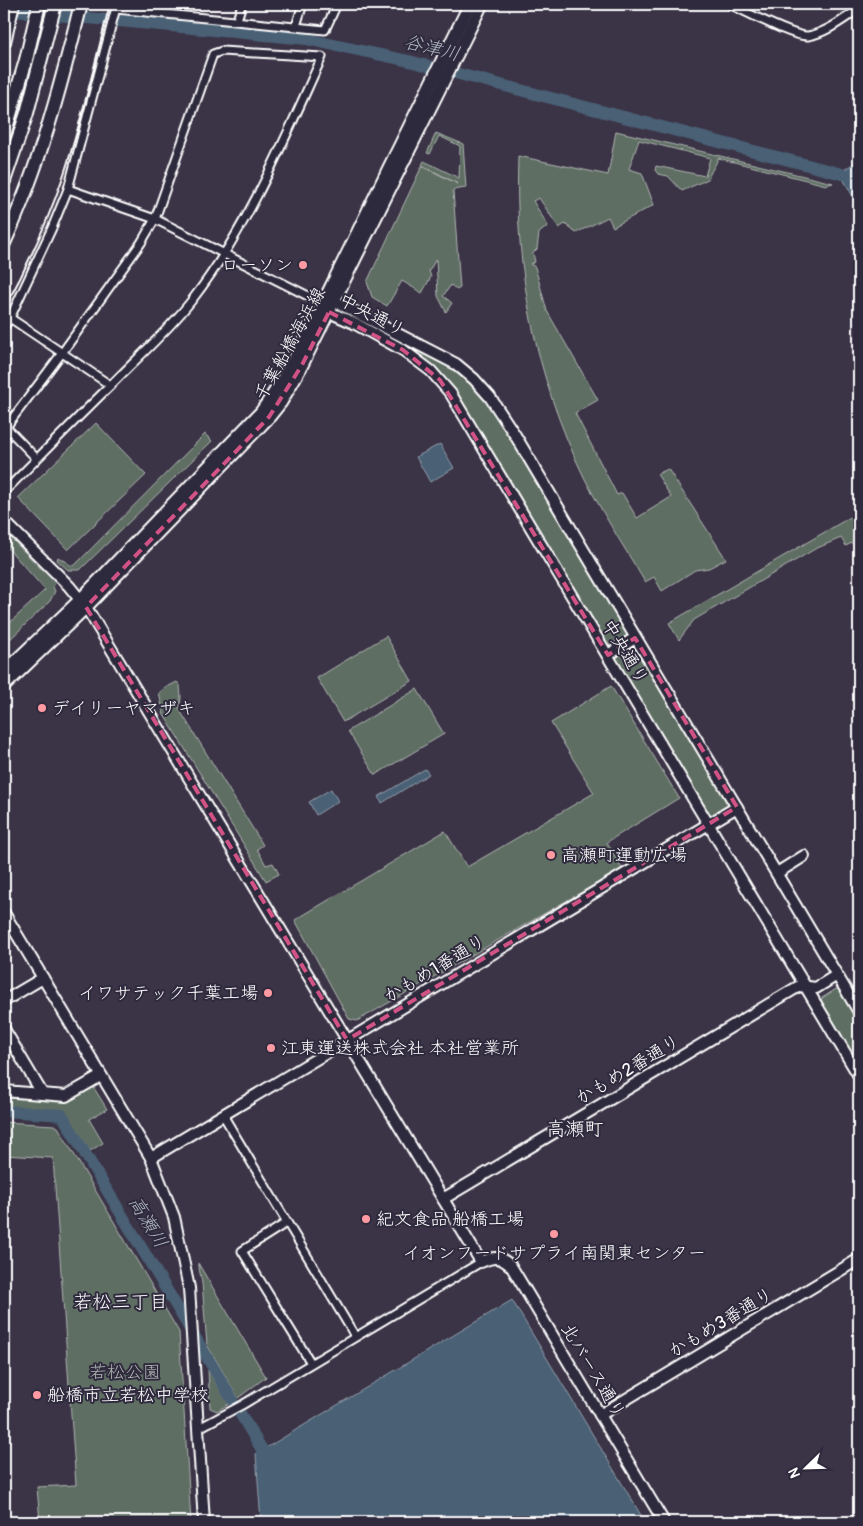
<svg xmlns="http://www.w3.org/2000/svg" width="863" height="1526" viewBox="0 0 863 1526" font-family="Pangolin,'Klee One',sans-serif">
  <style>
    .green { fill: #5f6e64; stroke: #afb6b2 }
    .water { fill: #4a6075; stroke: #92a0ac }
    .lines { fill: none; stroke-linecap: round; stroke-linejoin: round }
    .river { stroke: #4a6075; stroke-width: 12 }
    .street-casing { stroke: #fff; stroke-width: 11 }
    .secondary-casing { stroke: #fff; stroke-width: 14 }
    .primary-casing { stroke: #fff; stroke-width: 15 }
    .highway-casing { stroke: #fff; stroke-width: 16 }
    .street { stroke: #2f2a3d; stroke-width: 7 }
    .secondary { stroke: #2f2a3d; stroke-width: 10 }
    .primary { stroke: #2f2a3d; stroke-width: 11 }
    .highway { stroke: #2f2a3d; stroke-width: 12 }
    .rail { stroke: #fff; stroke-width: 2 }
    .marked { fill: none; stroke: #d15284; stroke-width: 4; stroke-dasharray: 10 6; stroke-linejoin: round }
    .poi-dot { fill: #ff9aa2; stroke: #2f2a3d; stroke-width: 2 }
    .labels { text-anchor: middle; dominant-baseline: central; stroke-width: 4; stroke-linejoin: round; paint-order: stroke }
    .poi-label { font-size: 18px; fill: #fff; stroke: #2f2a3d; text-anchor: start }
    .street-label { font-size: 18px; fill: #fff; stroke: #2f2a3d }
    .park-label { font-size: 18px; fill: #afb6b2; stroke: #2f2a3d }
    .water-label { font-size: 19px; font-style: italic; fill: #aeb7c1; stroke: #2f2a3d }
    .neighbourhood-label { font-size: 19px; fill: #fff; stroke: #2f2a3d }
  </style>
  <rect width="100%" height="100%" fill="#3b3346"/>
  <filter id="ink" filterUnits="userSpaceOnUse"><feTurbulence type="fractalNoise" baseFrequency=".02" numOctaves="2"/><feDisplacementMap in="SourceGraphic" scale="10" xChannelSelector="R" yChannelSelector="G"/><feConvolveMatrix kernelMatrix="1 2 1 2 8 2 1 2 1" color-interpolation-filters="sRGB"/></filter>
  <g filter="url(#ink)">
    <g class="green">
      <path d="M616,131L833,183L826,185L718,158C716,165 711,170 708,179L682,191L668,176L658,174L655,170L656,166L705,176L710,158L639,140L629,169L642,173L654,205L613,227L608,217L576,233L565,224L559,228L539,198L533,201L548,226L539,233L537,249L533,253L535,262L530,264L535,267L547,311L598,400L575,413L617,495L622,493L637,518L671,497L657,474L668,469L726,559L709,568L695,570L662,591L654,577L645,582C624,547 602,513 584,477C535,377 514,267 518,156L608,175Z"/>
      <path d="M436,133L463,144L466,188L453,190L460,288L457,290L451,285L443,296L452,303L446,312L438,296L436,259L429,271L431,277L422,293L402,281L387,306L372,297L367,282L422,166L458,184L422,165L424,161L459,178L460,146L439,136L430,154L427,153Z"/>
      <path d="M384,331L451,367L470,382L486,399L627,632L626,637L609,646L605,642L476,425L404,346Z"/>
      <path d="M96,423L146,475L68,550L18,498Z"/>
      <path d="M205,434L212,441L80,570H68L57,560L58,557L72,566L76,564Z"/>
      <path d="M859,512V539L846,546L841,538L815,549L694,620L679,640L669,623Z"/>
      <path d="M4,531L55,583L53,587L55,591L50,601L4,645V628L45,590L7,547L10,543L4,536Z"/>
      <path d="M386,636L412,681L343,722L317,678Z"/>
      <path d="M632,647L638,649L729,801L730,806L711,817L707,813L617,663L616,658Z"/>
      <path d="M177,682L180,685L181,698L179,709L263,845L257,849L266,865L273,863L279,874L266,881L164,715L159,693L165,688Z"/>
      <path d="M611,686L679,798L607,842L622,869L357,1021L349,1019L295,920L445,831L467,867L594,793L551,723Z"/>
      <path d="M417,689L444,734L375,775L348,731Z"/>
      <path d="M836,989H840L859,1021V1067L821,1002L822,998Z"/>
      <path d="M92,1088H94L107,1109L89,1119L103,1143L90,1151L65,1111L4,1107V1098L64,1101H70Z"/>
      <path d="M4,1122L54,1125L58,1127L179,1332L191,1522H40L37,1487L76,1485L53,1158L4,1155Z"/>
      <path d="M198,1263L266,1377L238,1398L207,1345L202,1283Z"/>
      <path d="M208,1370L229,1404L217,1411L210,1408Z"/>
    </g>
    <g class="water">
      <path d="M859,160V207L842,177L845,169Z"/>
      <path d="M440,444L454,468L430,482L416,457Z"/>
      <path d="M425,769L429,774L382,803L378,797Z"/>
      <path d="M331,789L338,801L316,815L309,802Z"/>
      <path d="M512,1300L645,1522H261L256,1454Z"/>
    </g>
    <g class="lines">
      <g class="river">
        <path d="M4,10L306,39L409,61L842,174"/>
        <path d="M4,1111L62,1115L232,1399"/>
        <path d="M235,1405L270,1463"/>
      </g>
      <g class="street-casing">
        <g id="street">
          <path d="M729,4C745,11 793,37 808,36C826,33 844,19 859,9"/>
          <path d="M116,9L325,30L337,4"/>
          <path d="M237,20L242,4"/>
          <path d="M296,26L303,4"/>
          <path d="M68,189L155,219L322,303"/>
          <path d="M10,318L110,385"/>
          <path d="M4,327L10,318L52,228L68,189L117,4"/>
          <path d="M4,492C40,456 75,420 111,385C138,357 168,331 192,300C248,228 284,140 322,57L222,51L213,54L155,219L141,243L62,353L6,427L37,459"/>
          <path d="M223,1115L355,1336"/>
          <path d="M286,1223L242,1251L311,1363"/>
          <path d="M199,1428L242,1405L481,1262"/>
        </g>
      </g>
      <g class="secondary-casing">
        <g id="secondary">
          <path d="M4,521L69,586L86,607L481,1262C494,1256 500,1256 511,1266L664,1522"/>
          <path d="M608,655L635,638"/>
          <path d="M777,873L804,856"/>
          <path d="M4,913L151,1158L174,1217L189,1288L204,1522"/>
          <path d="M4,1001L43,978"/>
          <path d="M859,1012L515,435L490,397L474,379L456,364L334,301L322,303L329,312L354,323L403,350L431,371L451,394L859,1076"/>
          <path d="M4,1029L42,1093"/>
          <path d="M4,1091L66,1096L101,1076"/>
          <path d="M151,1158L737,807"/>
          <path d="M443,1199L796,988L800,986L816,988L837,975"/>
          <path d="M600,1415L859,1259"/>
        </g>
      </g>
      <g class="primary-casing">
        <g id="primary">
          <path d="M4,672L80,600L261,412C296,363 321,306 348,252C388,169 429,86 470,4"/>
          <path d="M4,686L86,607L269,417L281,402L302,365L482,4"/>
        </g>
      </g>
      <g class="highway-casing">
        <g id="highway">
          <path d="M4,42L13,4"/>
          <path d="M4,135L26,60L39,4"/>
          <path d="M4,181L27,113L55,4"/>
          <path d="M4,243C40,166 61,85 81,4"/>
        </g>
      </g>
      <use href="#street" class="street"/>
      <use href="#secondary" class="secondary"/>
      <use href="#primary" class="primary"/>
      <use href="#highway" class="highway"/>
      <path class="rail" d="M4,309C27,267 47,223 63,177C82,121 95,62 110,4"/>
    </g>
  </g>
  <path class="marked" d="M329,312L403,350L440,380L608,655L635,638L737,807L347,1040L86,607L269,417L302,365Z"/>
  <g class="poi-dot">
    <circle cx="303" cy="265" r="5"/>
    <circle cx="42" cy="708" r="5"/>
    <circle cx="551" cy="855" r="5"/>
    <circle cx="268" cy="993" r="5"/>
    <circle cx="271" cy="1048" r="5"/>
    <circle cx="366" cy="1219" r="5"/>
    <circle cx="554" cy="1234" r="5"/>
    <circle cx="37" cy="1395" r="5"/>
  </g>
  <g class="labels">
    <g class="poi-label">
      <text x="293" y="265" text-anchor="end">ローソン</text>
      <text x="52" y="708">デイリーヤマザキ</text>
      <text x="561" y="855">高瀬町運動広場</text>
      <text x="258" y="993" text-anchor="end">イワサテック千葉工場</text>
      <text x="281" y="1048">江東運送株式会社 本社営業所</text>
      <text x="376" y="1219">紀文食品 船橋工場</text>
      <text x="554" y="1253" text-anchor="middle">イオンフードサプライ南関東センター</text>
      <text x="47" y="1395">船橋市立若松中学校</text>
    </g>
    <g class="street-label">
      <text transform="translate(372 315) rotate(28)">中央通り</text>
      <text transform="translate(290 344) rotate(-61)">千葉船橋海浜線</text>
      <text transform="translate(625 652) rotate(59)">中央通り</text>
      <text transform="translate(435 969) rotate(-31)">かもめ1番通り</text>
      <text transform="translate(628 1070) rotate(-31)">かもめ2番通り</text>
      <text transform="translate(721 1323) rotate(-31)">かもめ3番通り</text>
      <text transform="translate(593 1371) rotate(59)">北バース通り</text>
    </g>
    <g class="park-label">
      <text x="125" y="1372">若松公園</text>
    </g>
    <g class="water-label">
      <text transform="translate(432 48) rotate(14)">谷津川</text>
      <text transform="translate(148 1222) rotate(59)">高瀬川</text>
    </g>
    <g class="neighbourhood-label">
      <text x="575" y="1129">高瀬町</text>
      <text x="121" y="1302">若松三丁目</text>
    </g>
  </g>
  <rect width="863" height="1526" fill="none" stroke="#2f2a3d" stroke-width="20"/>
  <rect x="10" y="10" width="843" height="1506" fill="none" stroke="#fff" stroke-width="2" filter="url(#ink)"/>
  <g transform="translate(806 1468) rotate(247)" stroke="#2f2a3d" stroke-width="4" paint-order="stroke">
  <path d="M0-4L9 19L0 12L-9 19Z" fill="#ffffff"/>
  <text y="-8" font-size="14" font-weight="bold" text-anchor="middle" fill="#ffffff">N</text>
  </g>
</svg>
